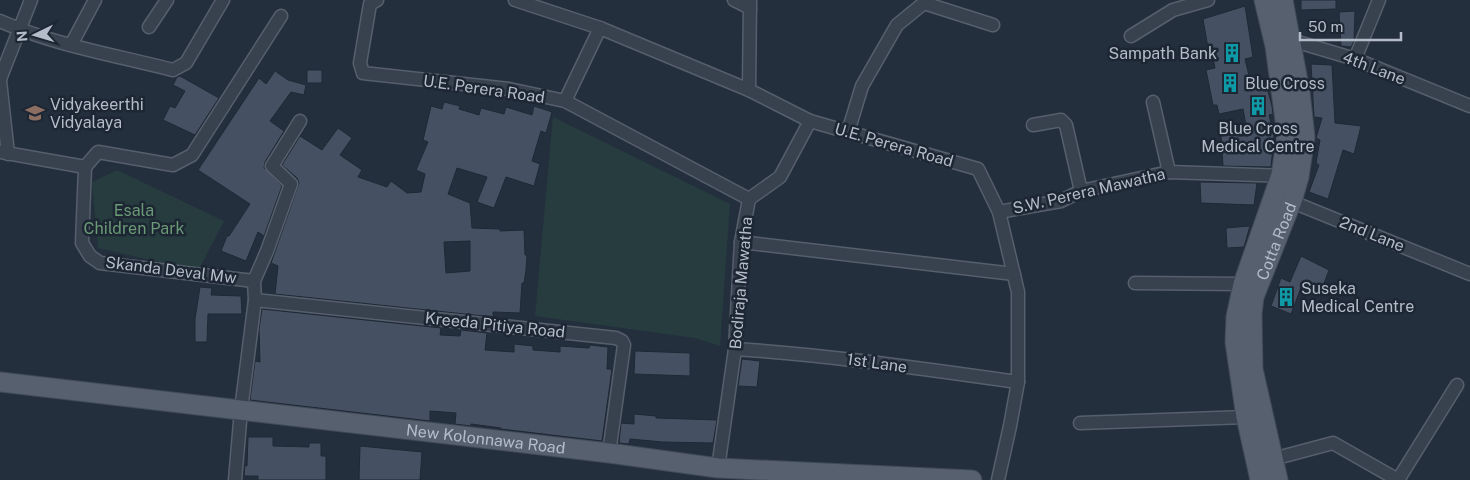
<svg xmlns="http://www.w3.org/2000/svg" width="1470" height="480" viewBox="0 0 1470 480" font-family="'Public Sans',sans-serif">
  <style>
    .green { fill: #263c3f }
    .building { fill: #455162; stroke: #1f2835; fill-rule: evenodd }
    .lines { fill: none; stroke-linecap: round; stroke-linejoin: round }
    .street-casing { stroke: #565f6c; stroke-width: 15 }
    .primary-casing { stroke: #414a57; stroke-width: 21 }
    .street { stroke: #38414e; stroke-width: 12 }
    .primary { stroke: #56606e; stroke-width: 19 }
    .labels { text-anchor: middle; dominant-baseline: central; stroke-width: 5; stroke-linejoin: round; paint-order: stroke }
    .poi-label { font-size: 16px; fill: #b4bcc9; stroke: #1d2633; text-anchor: start }
    .street-label { font-size: 16px; fill: #b4bcc9; stroke: #1d2633 }
    .park-label { font-size: 16px; fill: #6b9a76; stroke: #1d2633 }
  </style>
  <rect width="100%" height="100%" fill="#242f3e"/>
  <g class="green">
    <path d="M553,117L730,204L720,346L695,338L535,316Z"/>
    <path d="M117,170L224,221L198,271L98,248L92,182Z"/>
  </g>
  <g class="building">
    <path d="M1301,0H1336V9L1301,10Z"/>
    <path d="M1245,6L1253,57L1245,59L1252,88L1266,84L1272,106L1273,114L1269,115L1274,135L1271,167L1223,166L1221,135L1248,136L1243,109L1219,114L1217,105H1213L1206,70L1215,68L1211,47L1208,48L1203,19Z"/>
    <path d="M1355,11L1354,41L1351,47L1341,46L1339,12Z"/>
    <path d="M1311,64L1332,65L1335,123L1361,126L1354,154L1343,150L1328,199L1309,192L1319,165L1316,163L1320,140L1316,138L1322,118L1314,117Z"/>
    <rect x="307" y="70" width="15" height="13"/>
    <path d="M275,71L288,80L306,85L304,95L291,92L270,121L284,131L265,162L264,168L282,186L264,236L258,232L246,261L221,251L227,236H229L250,204L198,170L259,78L266,84Z"/>
    <path d="M180,76L219,98L195,135L163,120L170,106L175,108L185,91L173,85L177,77Z"/>
    <path d="M444,102L460,106L459,109L479,115L481,108L504,114L506,107L532,115L534,106L552,112L546,133L541,131L532,161L540,164L534,186L506,177L494,208L477,202L487,177L457,168L448,194L470,203L472,228L500,229V231L524,230L525,255H527L526,270L524,283H522L520,313L493,312V317L275,294L278,266L271,263L299,183L297,178L282,165L300,136L322,150L338,128L352,138L340,155L362,170L358,177L387,187L391,181L407,193L421,192L425,174L416,170L428,142L423,140L431,106L442,109ZM470,241V271L446,273L444,242Z"/>
    <path d="M1200,182L1257,183L1254,205L1201,203Z"/>
    <path d="M1250,226L1244,247L1227,248L1226,228Z"/>
    <path d="M1301,256L1329,270L1320,294L1302,285L1291,314L1271,306L1281,278L1290,282Z"/>
    <path d="M200,287L212,288L211,295L241,296L242,314H208L207,342H195V319Z"/>
    <path d="M262,309L441,328L440,335L460,336L461,330L487,333L485,350L514,352V344L533,346V350L560,352V346L589,348L590,345L608,347L607,369H612L602,441L501,429V428L471,424V426L455,424L456,413L430,411V421L250,400L255,361L260,362L259,329Z"/>
    <path d="M635,351L690,353V376L634,374Z"/>
    <path d="M742,359L760,361L757,387L738,386Z"/>
    <path d="M634,414L656,416V418L717,420L713,443L663,442L630,439L629,444L619,443L621,423L634,424Z"/>
    <path d="M248,437H273V446L309,447V443H321V456H326V480H258V476H244L245,465L247,466Z"/>
    <path d="M360,446L422,452L420,480H359Z"/>
  </g>
  <g class="lines">
    <g class="street-casing">
      <g id="street">
        <path d="M377,0L370,4L360,63L363,73L509,89L565,101L749,199"/>
        <path d="M515,0L600,28L749,90L810,121L978,169L999,212L1018,292V382L1010,426L998,480"/>
        <path d="M734,0L750,8"/>
        <path d="M924,3L993,25"/>
        <path d="M0,21C54,45 115,55 173,70L186,63L223,0"/>
        <path d="M149,27L167,0"/>
        <path d="M1131,36L1173,10L1208,0"/>
        <path d="M1285,42L1291,40L1355,59L1470,106"/>
        <path d="M71,45L95,0"/>
        <path d="M1355,59L1379,0"/>
        <path d="M0,79L31,0"/>
        <path d="M0,81L8,154"/>
        <path d="M749,90L750,0"/>
        <path d="M565,101L600,28"/>
        <path d="M1153,102L1169,172"/>
        <path d="M1033,125L1061,120L1066,125L1081,191"/>
        <path d="M848,132L862,86L897,25L924,3L925,0"/>
        <path d="M0,152L85,167"/>
        <path d="M85,167L98,152L173,165L192,155L281,16"/>
        <path d="M85,167L82,243L90,256L100,263L254,281"/>
        <path d="M1285,199L1470,274"/>
        <path d="M999,212L1061,201L1081,191L1169,172L1288,176"/>
        <path d="M741,242L1014,274"/>
        <path d="M1135,283L1243,284"/>
        <path d="M255,300L616,338L622,341L624,345L609,453"/>
        <path d="M735,349C830,355 924,369 1018,382"/>
        <path d="M1080,423L1246,417"/>
        <path d="M1273,459L1333,443L1398,480"/>
        <path d="M718,468L735,349L741,242L749,199L780,177L810,121"/>
        <path d="M235,480L241,410L255,300L254,281L267,251L291,184L272,166L300,121"/>
        <path d="M1398,480L1457,385"/>
      </g>
    </g>
    <g class="primary-casing">
      <g id="primary">
        <path id="s1" d="M0,382L609,453L718,468L972,480"/>
        <path d="M1260,480L1246,417L1235,342L1236,317L1243,284L1281,175L1287,135L1275,46L1264,0"/>
        <path id="s2" d="M1278,480L1253,369L1252,314L1254,297L1292,201L1299,177L1305,137L1300,92L1283,0"/>
      </g>
    </g>
    <use href="#street" class="street"/>
    <use href="#primary" class="primary"/>
  </g>
  <defs>
    <g id="building-bare" transform="scale(1.5)"><path d="M-4-6H4V6H1V3H-1V6H-4ZM-2.5-4.3h1.7v1.8h-1.7ZM.8-4.3h1.7v1.8H.8ZM-2.5-1h1.7V.8h-1.7ZM.8-1h1.7V.8H.8Z" fill="#0f9aa8" stroke="#1d2633" stroke-width="2.5" paint-order="stroke"/></g>
    <g id="school-bare" transform="scale(1.5)"><path d="M0-5L7-2L0 1L-7-2ZM-4 1L0 2.5L4 1V4Q0 6-4 4Z" fill="#8d6e63" stroke="#1d2633" stroke-width="2.5" paint-order="stroke"/></g>
  </defs>
  <g fill-rule="evenodd">
    <use href="#building-bare" x="1232" y="53"/>
    <use href="#building-bare" x="1230" y="83"/>
    <use href="#building-bare" x="1258" y="106"/>
    <use href="#school-bare" x="35" y="113"/>
    <use href="#building-bare" x="1286" y="297"/>
  </g>
  <g class="labels">
    <g class="poi-label">
      <text x="1217" y="53" text-anchor="end">Sampath Bank</text>
      <text x="1245" y="83">Blue Cross</text>
      <text x="50" y="104">Vidyakeerthi<tspan x="50" dy="18">Vidyalaya</tspan></text>
      <text x="1258" y="128" text-anchor="middle">Blue Cross<tspan x="1258" dy="18">Medical Centre</tspan></text>
      <text x="1301" y="288">Suseka<tspan x="1301" dy="18">Medical Centre</tspan></text>
    </g>
    <g class="street-label">
      <text transform="translate(1374 68) rotate(21)">4th Lane</text>
      <text transform="translate(484 89) rotate(8)">U.E. Perera Road</text>
      <text transform="translate(894 145) rotate(16)">U.E. Perera Road</text>
      <text transform="translate(1089 191) rotate(-13)">S.W. Perera Mawatha</text>
      <text transform="translate(1372 234) rotate(22)">2nd Lane</text>
      <text stroke="none"><textPath href="#s2" startOffset="246">Cotta Road</textPath></text>
      <text transform="translate(171 270) rotate(7)">Skanda Deval Mw</text>
      <text transform="translate(741 283) rotate(-85)">Bodiraja Mawatha</text>
      <text transform="translate(495 325) rotate(6)">Kreeda Pitiya Road</text>
      <text transform="translate(877 363) rotate(8)">1st Lane</text>
      <text stroke="none"><textPath href="#s1" startOffset="489">New Kolonnawa Road</textPath></text>
    </g>
    <g class="park-label">
      <text x="134" y="210">Esala<tspan x="134" dy="18">Children Park</tspan></text>
    </g>
  </g>
  <g transform="translate(35 35) rotate(265)" stroke="#1d2633" stroke-width="4" paint-order="stroke">
  <path d="M0-4L9 19L0 12L-9 19Z" fill="#b4bcc9"/>
  <text y="-8" font-size="14" font-weight="bold" text-anchor="middle" fill="#b4bcc9">N</text>
  </g>
  <path d="M1300 32v8h101v-8" fill="none" stroke="#b4bcc9" stroke-width="2.5"/>
  <text x="1308" y="32" font-size="15" fill="#b4bcc9" stroke="#1d2633" stroke-width="4" paint-order="stroke">50 m</text>
</svg>
